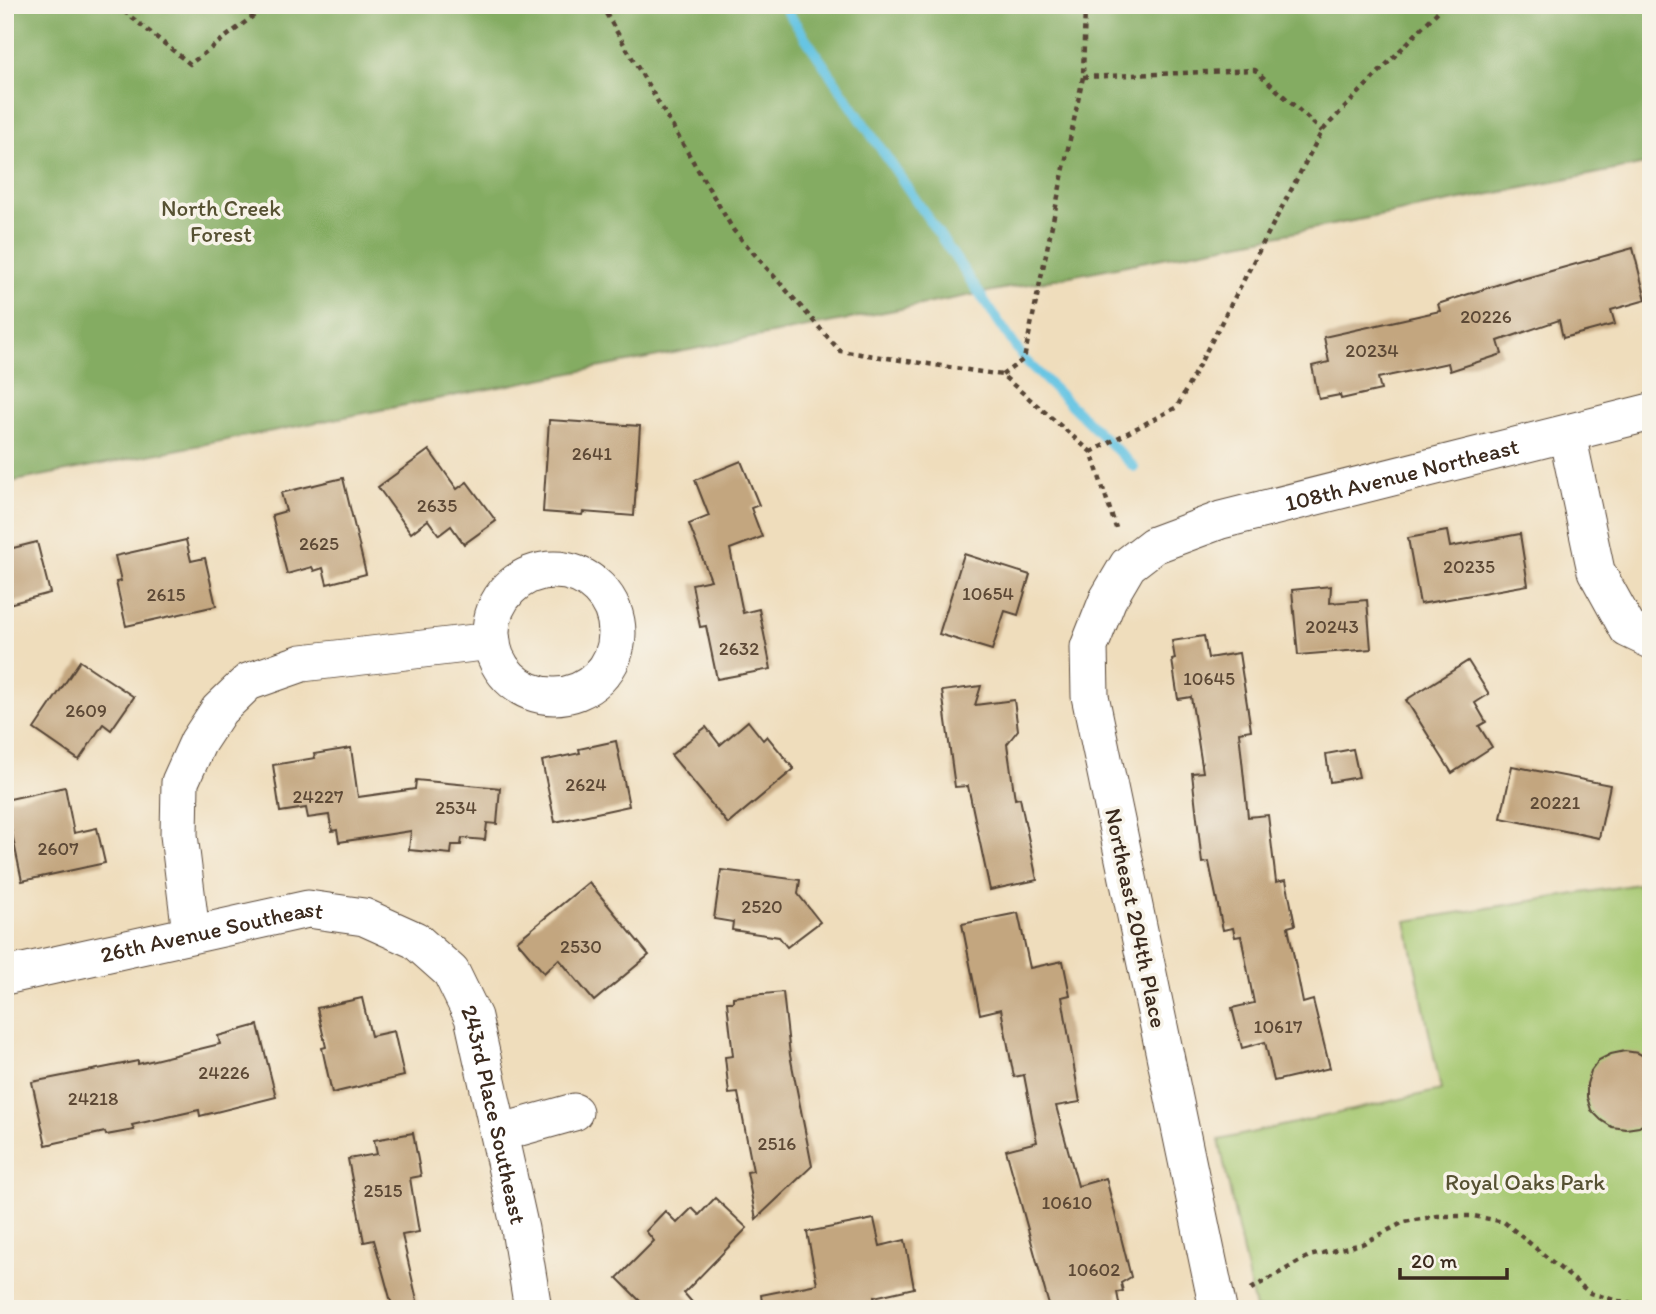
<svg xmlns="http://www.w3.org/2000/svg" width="1656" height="1314" viewBox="0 0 1656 1314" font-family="Itim,sans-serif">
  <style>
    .green { fill: #a5c770; stroke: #707847; stroke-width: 2 }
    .forest { fill: #84ac62; stroke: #606b40; stroke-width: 2 }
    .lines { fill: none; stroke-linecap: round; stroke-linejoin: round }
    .stream { stroke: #65c4e3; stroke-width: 10 }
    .building { fill: #c3a67f }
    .street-casing { stroke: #564536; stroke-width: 39 }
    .path { stroke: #564536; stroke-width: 4.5; stroke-dasharray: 5 5; stroke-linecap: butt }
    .street { stroke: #fff; stroke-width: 37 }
    .labels { text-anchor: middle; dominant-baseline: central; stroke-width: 7; stroke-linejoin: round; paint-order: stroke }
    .number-label { font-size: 19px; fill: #5d4936 }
    .park-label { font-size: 23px; fill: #565132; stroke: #f7f3e8 }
    .street-label { font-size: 23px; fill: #3b2a1e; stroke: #f7f3e8 }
  </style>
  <rect width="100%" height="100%" fill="#f7f3e8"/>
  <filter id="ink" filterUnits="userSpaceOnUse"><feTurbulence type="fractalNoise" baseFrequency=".0143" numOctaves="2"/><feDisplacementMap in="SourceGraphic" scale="14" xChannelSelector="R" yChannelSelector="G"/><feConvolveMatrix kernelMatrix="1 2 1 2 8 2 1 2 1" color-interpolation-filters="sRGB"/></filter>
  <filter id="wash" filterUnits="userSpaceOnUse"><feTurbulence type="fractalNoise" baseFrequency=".00686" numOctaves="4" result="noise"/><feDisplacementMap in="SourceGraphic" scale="28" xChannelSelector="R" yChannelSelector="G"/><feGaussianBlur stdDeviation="1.57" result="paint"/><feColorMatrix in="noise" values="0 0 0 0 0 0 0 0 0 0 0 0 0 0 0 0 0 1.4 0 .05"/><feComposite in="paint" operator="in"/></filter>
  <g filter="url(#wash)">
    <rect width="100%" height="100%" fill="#efddbc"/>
    <path class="green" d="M1651,882V1309H1255L1219,1140L1441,1090L1406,921Z"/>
    <path class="forest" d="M5,5H1651V163L5,483Z"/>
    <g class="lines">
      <path class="stream" d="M783,5L1024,359L1134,467"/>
    </g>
    <g id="blocks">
      <g class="building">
        <path d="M1633,248L1646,300L1611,310L1615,324L1563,338L1559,320L1498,341L1502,354L1450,371L1448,363L1378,378L1381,390L1341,399L1340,395L1319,399L1312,366L1329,362L1324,337L1440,311L1438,304L1518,278L1519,280Z"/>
        <path d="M549,420L640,426L634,516L583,512L582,515L543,512Z"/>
        <path d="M429,450L457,489L467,482L496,521L464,544L451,526L439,535L428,520L411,533L378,487Z"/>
        <path d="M741,461L759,505L751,508L762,537L730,549L743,613L759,609L771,669L717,679L706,626L700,627L692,584L711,580L689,524L709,516L695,480Z"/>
        <path d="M343,478L366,574L327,584L323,568L314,571L312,567L287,574L272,515L286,511L281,493Z"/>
        <path d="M1447,531L1450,547L1520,534L1528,585L1420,604L1408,538Z"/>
        <path d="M186,540L191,561L205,558L216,606L126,626L116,582L121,581L115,556Z"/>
        <path d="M37,542L50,593L5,605V550Z"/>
        <path d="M964,554L1030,575L1018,615L1005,611L992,650L939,634Z"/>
        <path d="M1331,586L1330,603L1367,600L1371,649L1298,655L1292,590Z"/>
        <path d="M1204,636L1208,658L1239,653L1251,730L1239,732L1248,817L1268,815L1276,882L1286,880L1295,925L1288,927L1303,1003L1313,1000L1330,1068L1274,1081L1265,1042L1242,1048L1232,1008L1254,1003L1241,936L1235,937L1233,928L1223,930L1209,862L1202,863L1192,773L1203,772L1191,697L1178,699L1172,660L1175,659L1172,641Z"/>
        <path d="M80,661L134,697L111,730L103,724L79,760L34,729Z"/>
        <path d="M1468,661L1489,694L1475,703L1486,722L1479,726L1492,747L1452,773L1406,700Z"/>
        <path d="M981,686L975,705L1014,700L1018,730L1007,744L1015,799L1020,798L1037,880L990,890L968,786L955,787L942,691Z"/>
        <path d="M748,721L763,740L767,736L794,769L728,824L671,755L706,727L720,745Z"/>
        <path d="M616,741L629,806L555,822L542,761L580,753L579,749Z"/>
        <path d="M351,748L358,797L415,789L416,780L500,788L497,824L487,823L485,840L462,838L461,845H452L451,854L409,850L411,831L339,842L337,830L332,831L329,815L308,818L306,808L280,812L273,765L315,758L314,754Z"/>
        <path d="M1353,749L1359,777L1330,782L1326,754Z"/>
        <path d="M1512,766L1610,785L1599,838L1501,818Z"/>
        <path d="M65,787L74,833L97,828L105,863L22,881L5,800Z"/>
        <path d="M721,870L800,880L798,894L820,922L787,947L779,937L732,930L733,922L714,919Z"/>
        <path d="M589,882L649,955L594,1001L559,959L544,973L517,941Z"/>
        <path d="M1018,913L1030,968L1063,961L1070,995L1062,997L1080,1102L1056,1106L1078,1186L1106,1178L1131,1277L1121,1283L1123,1291L1117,1292L1120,1309H1050L1006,1150L1037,1142L1024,1075L1014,1077L1001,1009L980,1014L962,924Z"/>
        <path d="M783,992L790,1055L812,1166L756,1219L747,1172L753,1171L738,1093L729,1094L725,1057L733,1056L727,1002H733V997Z"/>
        <path d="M362,998L371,1036L394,1031L404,1076L332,1093L322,1048L326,1047L317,1008Z"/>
        <path d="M258,1025L276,1097L200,1116L199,1110L132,1125L134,1130L106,1135L105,1132L46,1145L32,1082L138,1061V1064L220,1044L218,1036Z"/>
        <path d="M1625,1051L1638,1053L1651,1060V1119L1639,1127L1626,1129L1612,1127L1601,1120L1591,1110L1587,1097V1084L1591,1071L1599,1060L1611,1054Z"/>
        <path d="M413,1133L421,1176L410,1178L419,1232L402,1235L419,1309H393L374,1240L364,1242L348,1159L377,1154L374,1140Z"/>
        <path d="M715,1198L747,1228L684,1293L698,1309H648L617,1278L654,1241L646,1231L665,1211L677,1223L692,1208L699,1215Z"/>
        <path d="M874,1219L880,1246L905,1240L914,1288L874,1297L876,1309H763L761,1295L817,1284L807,1232Z"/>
      </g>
    </g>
  </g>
  <g filter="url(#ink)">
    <use href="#blocks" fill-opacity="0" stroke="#564536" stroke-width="2"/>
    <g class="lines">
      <g class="street-casing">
        <g id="street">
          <path d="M1567,434L1596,571L1628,629L1651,640"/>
          <circle cx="554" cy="633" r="63"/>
          <path d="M191,933L179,835L180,782L198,742L219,710L248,682L302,663L492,641"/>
          <path id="s1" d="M5,976L308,909L364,917L415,940L451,972L473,1017L520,1229L533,1309"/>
          <path d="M499,1133L574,1112"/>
          <path id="s2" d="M1218,1309L1090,696L1089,647L1108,599L1128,565L1154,545L1221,520L1651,412"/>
        </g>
      </g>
      <g class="path">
        <path d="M116,5L190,64L268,5"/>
        <path d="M601,5L734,231L840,351L1002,375L1091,452L1116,528"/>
        <path d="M1083,77L1255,70L1322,131"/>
        <path d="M1002,375L1024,359L1083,77L1085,5"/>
        <path d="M1091,452L1177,407L1322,131L1444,5"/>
        <path d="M1251,1289L1309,1256L1362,1244L1404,1222L1438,1216H1474L1504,1222L1590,1293L1618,1301L1651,1306"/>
      </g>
      <use href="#street" class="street"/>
    </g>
  </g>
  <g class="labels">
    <g class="number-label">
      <text x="1486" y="316">20226</text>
      <text x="1372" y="350">20234</text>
      <text x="592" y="453">2641</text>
      <text x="437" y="505">2635</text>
      <text x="319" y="543">2625</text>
      <text x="1469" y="566">20235</text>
      <text x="988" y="593">10654</text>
      <text x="166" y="594">2615</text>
      <text x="1332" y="626">20243</text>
      <text x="739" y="648">2632</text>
      <text x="1209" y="678">10645</text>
      <text x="86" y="710">2609</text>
      <text x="586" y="784">2624</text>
      <text x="318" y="796">24227</text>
      <text x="1555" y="802">20221</text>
      <text x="456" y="807">2534</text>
      <text x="58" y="848">2607</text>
      <text x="762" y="906">2520</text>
      <text x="581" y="946">2530</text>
      <text x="1278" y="1026">10617</text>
      <text x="224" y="1072">24226</text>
      <text x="93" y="1098">24218</text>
      <text x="777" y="1143">2516</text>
      <text x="383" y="1190">2515</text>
      <text x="1067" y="1202">10610</text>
      <text x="1094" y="1269">10602</text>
    </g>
    <g class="park-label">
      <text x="221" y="208">North Creek<tspan x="221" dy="26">Forest</tspan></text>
      <text x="1525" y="1182">Royal Oaks Park</text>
    </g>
    <g class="street-label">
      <text stroke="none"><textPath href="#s2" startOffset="1057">108th Avenue Northeast</textPath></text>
      <text transform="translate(1136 918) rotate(78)">Northeast 204th Place</text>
      <text stroke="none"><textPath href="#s1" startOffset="212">26th Avenue Southeast</textPath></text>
      <text stroke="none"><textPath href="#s1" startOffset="621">243rd Place Southeast</textPath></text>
    </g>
  </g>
  <rect width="1656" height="1314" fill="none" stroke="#f7f3e8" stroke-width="28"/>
  <path d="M1400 1268v10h107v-10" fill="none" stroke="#3b2a1e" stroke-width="3.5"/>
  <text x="1411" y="1268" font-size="21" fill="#3b2a1e" stroke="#f7f3e8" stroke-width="5" paint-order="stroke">20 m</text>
</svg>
